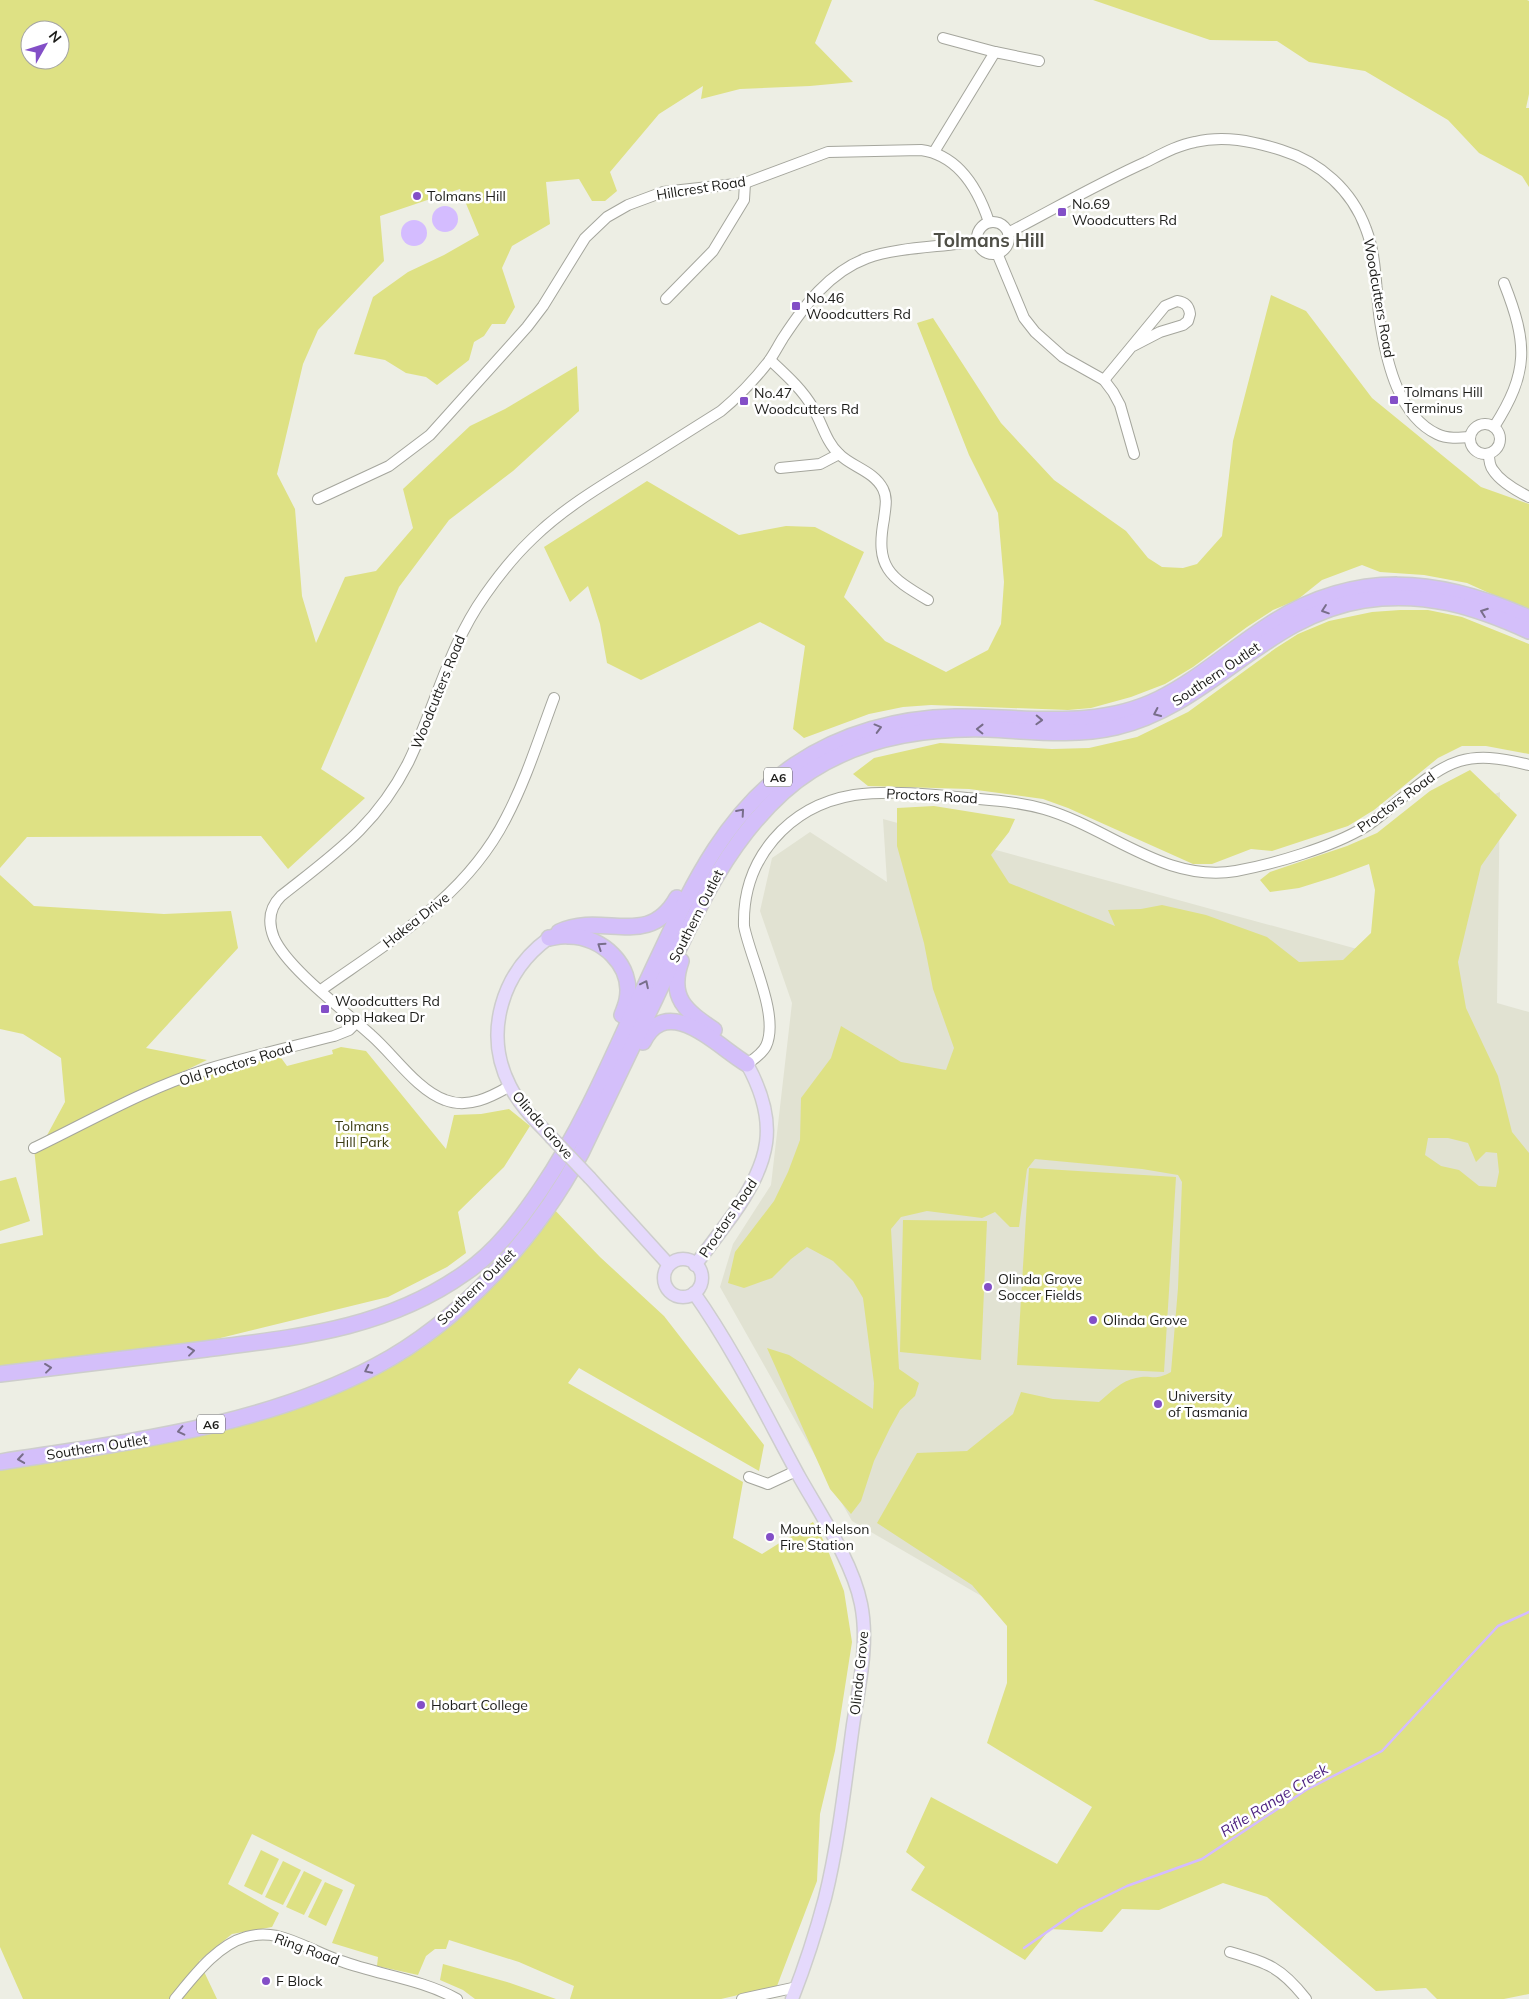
<svg xmlns="http://www.w3.org/2000/svg" width="1529" height="1999" viewBox="0 0 1529 1999" font-family="Mulish,sans-serif">
  <style>
    .built { fill: #e1e2d2 }
    .green { fill: #dee184; fill-rule: evenodd }
    .water { fill: #d4bcff }
    .lines { fill: none; stroke-linecap: round; stroke-linejoin: round }
    .stream { stroke: #d4bcff; stroke-width: 2.5 }
    .minor-casing { stroke: #a5a69d; stroke-width: 12 }
    .major-casing { stroke: #cdcdcc; stroke-width: 15 }
    .highway-casing { stroke: #cdcdcc; stroke-width: 18 }
    .minor { stroke: #fff; stroke-width: 10 }
    .major { stroke: #e5d9fc; stroke-width: 12 }
    .highway { stroke: #d4bffa; stroke-width: 15 }
    .major-bridge-casing { stroke: #cdcdcc; stroke-width: 15; stroke-linecap: butt }
    .major-bridge { stroke: #e5d9fc; stroke-width: 12 }
    .oneway { stroke: #786e8a }
    .poi-dot { fill: #834fc7; stroke: #fff; stroke-width: 2 }
    .labels { text-anchor: middle; dominant-baseline: central; stroke-width: 5; stroke-linejoin: round; paint-order: stroke }
    .shield { fill: #fff; stroke: #60605e; stroke-width: 1 }
    .shield-label { font-size: 12px; font-weight: bold; fill: #1c1c19 }
    .street-label { font-size: 14px; fill: #1c1c19; stroke: #fff }
    .poi-label { font-size: 14px; fill: #1c1c19; stroke: #fff; text-anchor: start }
    .park-label { font-size: 14px; fill: #3b3c13; stroke: #fff }
    .water-label { font-size: 15px; font-style: italic; fill: #502582; stroke: #fff }
    .district-label { font-size: 19px; font-weight: bold; fill: #4f4f47; stroke: #fff }
  </style>
  <rect width="100%" height="100%" fill="#edeee4"/>
  <path class="built" d="M1500,792L1497,1003L1529,1012V1914L852,1521L720,1287L733,1244L771,1185L792,1003L760,911L772,858L810,832L887,882L883,819L1379,955L1378,838Z"/>
  <g class="green">
    <path d="M0,0H832L815,43L853,82L810,86L740,89L701,99L703,86L659,114L610,172L617,191L605,201H592L579,179L546,182L550,224L512,246L502,268L515,307L505,324H492L484,336L474,342L469,360L437,385L426,377L406,373L385,360L354,354L373,297L408,272L444,255L479,235L460,189L380,216L384,261L318,330L303,364L277,474L295,509L302,596L316,643L345,577L376,571L413,528L403,489L470,426L505,409L577,366L579,411L513,471L449,520L399,587L321,769L365,798L288,869L261,836L27,837L0,868ZM30,30H60V60H30Z"/>
    <path d="M1093,0H1527L1529,1V94L1526,108H1529V187L1522,176L1479,153L1448,120L1365,71L1309,62L1277,41L1210,40Z"/>
    <path d="M1271,295L1306,311L1372,398L1481,487L1529,504V611L1467,583L1424,575L1380,572L1362,565L1322,580L1297,600L1273,610L1247,627L1193,667L1165,684L1131,697L1091,708L1068,710L931,705L903,707L869,714L804,738L793,729L805,646L760,622L641,680L607,663L600,624L588,586L570,602L544,547L647,481L739,535L786,526L815,527L864,552L844,597L885,641L946,672L988,650L1001,624L1004,582L998,513L969,455L917,323L933,318L1001,423L1054,480L1126,531L1148,558L1162,567L1183,568L1197,564L1222,536L1233,441Z"/>
    <path d="M1400,610H1428L1462,617L1529,644V754L1486,746H1462L1438,758L1374,810L1348,826L1272,851L1251,849L1212,864H1193L1068,808L1043,799L969,789L868,786L853,774L874,758L940,743L1052,749L1089,748L1137,737L1188,712L1276,648L1298,634L1329,621L1372,612Z"/>
    <path d="M1470,770L1517,815L1481,866L1458,962L1466,1008L1498,1076L1512,1132L1529,1153V1994L1504,1999H1437L1426,1988L1376,1991L1267,1897L1223,1883L1159,1910L1122,1909L1102,1932L1050,1929L1025,1960L911,1890L925,1867L906,1852L931,1797L1057,1864L1092,1807L987,1743L1007,1683V1626L972,1585L877,1523L917,1453L967,1451L1013,1414L1021,1392L1053,1399L1099,1402C1111,1392 1121,1381 1136,1378C1152,1374 1153,1382 1171,1372L1178,1288L1182,1182L1178,1175L1142,1169L1035,1159L1027,1169L1019,1227H1010L995,1212L982,1218L927,1211L901,1217L891,1229L899,1369L919,1383L915,1396L900,1410L890,1428L874,1461L861,1501L851,1514L830,1489L767,1348L789,1355L873,1409L874,1383L863,1298L853,1281L833,1261L807,1247L791,1259L772,1278L744,1288L728,1283L735,1252L774,1201L788,1172L800,1140L801,1098L831,1058L841,1026L901,1062L946,1070L954,1048L933,989L924,943L897,846V808L934,806L1015,819L1009,832L991,855L1009,883L1115,926L1108,910L1141,909L1162,905L1206,915L1267,937L1299,962L1343,960L1371,933L1375,890L1369,864L1334,877L1299,888L1270,892L1260,880L1270,872L1347,846L1377,833L1430,791ZM1428,1138H1448L1468,1143L1476,1162L1486,1152L1497,1153L1499,1172L1496,1187L1479,1186L1459,1170L1441,1166L1425,1155Z"/>
    <path d="M0,875L34,906L164,914L231,911L238,948L146,1048L207,1060L45,1139L65,1102L61,1058L23,1034L0,1029Z"/>
    <path d="M341,1047L366,1051L446,1149L454,1115L481,1114L509,1109L530,1126L504,1167L458,1212L466,1253L447,1267L388,1297L143,1357L0,1374V1244L43,1235L34,1148L91,1120L220,1066L279,1055L287,1066L333,1054L332,1050Z"/>
    <path d="M1029,1168L1176,1177L1164,1372L1017,1365Z"/>
    <path d="M16,1177L30,1221L0,1231V1181Z"/>
    <path d="M550,1205L600,1257L664,1316L764,1445L759,1471L579,1368L568,1383L743,1482L733,1538L762,1554L813,1522L825,1543L844,1591L852,1642L835,1751L820,1814L817,1881L777,1986L721,1999H570L574,1986L519,1962L449,1940L446,1949H435L426,1956L418,1975L377,1966L378,1957L332,1943L355,1885L252,1834L228,1884L279,1913L272,1927L232,1934L199,1961L217,1999H23L0,1947V1462L146,1439L343,1382L456,1309Z"/>
    <path d="M903,1220L987,1221L981,1360L900,1352Z"/>
    <path d="M261,1850L279,1859L262,1895L244,1886Z"/>
    <path d="M283,1861L301,1870L283,1905L265,1897Z"/>
    <path d="M304,1871L322,1880L304,1915L286,1907Z"/>
    <path d="M325,1882L343,1890L326,1926L308,1917Z"/>
    <path d="M443,1964L507,1982L556,1999H475L463,1990L440,1980Z"/>
  </g>
  <g class="water">
    <circle cx="445" cy="219" r="13"/>
    <circle cx="414" cy="233" r="13"/>
  </g>
  <g class="lines">
    <path class="stream" d="M1024,1948L1080,1909L1127,1886L1202,1859L1306,1790L1382,1751L1498,1626L1529,1612"/>
    <g class="minor-casing">
      <g id="minor">
        <path d="M943,38L995,52L1039,61"/>
        <path d="M934,152L995,52"/>
        <circle cx="993" cy="238" r="16"/>
        <path d="M1008,233C1054,209 1099,183 1146,162C1162,154 1178,145 1195,142C1224,135 1252,141 1281,150C1320,162 1352,190 1366,229C1378,260 1375,295 1381,327C1387,363 1399,416 1437,434C1447,439 1459,438 1470,437"/>
        <path d="M997,253L1024,318L1035,332L1063,357L1104,380L1113,392L1120,405L1134,454"/>
        <path d="M666,299L713,251L744,200L745,183"/>
        <path d="M770,360C786,375 802,389 813,408C822,423 826,442 839,454C852,467 874,471 883,489C888,499 885,509 884,519C875,567 889,577 928,600"/>
        <path d="M1104,380L1165,306L1177,301C1185,302 1189,306 1190,314L1188,321L1183,325L1160,332L1133,346"/>
        <circle cx="1485" cy="439" r="15"/>
        <path d="M1494,427C1529,372 1528,344 1504,283"/>
        <path d="M1489,454C1489,459 1489,465 1493,470C1500,481 1517,491 1529,497"/>
        <path d="M780,468L820,464L839,454"/>
        <path d="M318,499L389,466L430,435L527,327L543,306L585,238L607,217L628,205L663,192L745,183L828,152L921,150C958,155 978,189 989,222"/>
        <path d="M321,990C390,941 466,897 506,818C526,780 539,738 554,698"/>
        <path d="M747,1064C754,1059 762,1054 766,1046C780,1016 750,958 744,926C742,859 788,806 854,795C890,790 931,794 967,798C993,800 1019,802 1044,809C1110,828 1164,883 1236,871C1274,864 1332,847 1365,827C1378,819 1389,808 1401,799C1449,759 1467,749 1529,765"/>
        <path d="M510,1086C491,1097 468,1109 445,1100C417,1090 394,1055 371,1035C345,1011 288,969 274,938C268,923 269,908 281,896C334,854 376,826 408,763C435,708 448,647 485,595C499,575 515,555 533,538C567,505 608,482 648,457C672,442 697,426 721,411C739,396 755,379 769,361C774,354 778,346 783,338C804,306 829,272 867,258C897,247 944,247 977,241"/>
        <path d="M34,1148C90,1121 145,1089 205,1070C247,1057 291,1047 334,1036L349,1030L357,1022"/>
        <path d="M749,1477L768,1484L796,1471"/>
        <path d="M1230,1952C1268,1963 1281,1967 1306,1999"/>
        <path d="M175,1999C194,1976 217,1945 246,1937C256,1934 267,1934 277,1936C299,1941 319,1954 341,1961C379,1975 421,1979 457,1999"/>
        <path d="M742,1999L797,1987"/>
      </g>
    </g>
    <g class="major-casing">
      <g id="major">
        <path d="M549,938C502,972 483,1033 510,1086C520,1106 536,1121 551,1137"/>
        <path d="M590,1178L669,1265"/>
        <circle cx="683" cy="1278" r="19"/>
        <path d="M695,1265C708,1249 720,1232 732,1216C770,1162 780,1124 747,1064"/>
        <path d="M694,1293C735,1351 766,1416 800,1478C821,1515 853,1563 861,1604C869,1643 859,1686 853,1725C845,1783 839,1841 825,1898C816,1932 805,1966 792,1999"/>
      </g>
    </g>
    <g class="highway-casing">
      <g id="highway">
        <path d="M559,932C603,911 648,950 677,898"/>
        <path d="M549,938C555,937 562,935 569,936C601,936 634,965 627,1000C626,1005 624,1010 622,1015"/>
        <path d="M681,961C668,998 686,1011 714,1030"/>
        <path d="M643,1042C668,992 718,1047 747,1064"/>
        <path d="M0,1374C69,1366 137,1357 206,1349C299,1337 386,1329 465,1273C496,1252 520,1220 541,1189C590,1117 622,1033 660,954C693,883 728,810 795,765C842,733 899,718 955,717C1025,716 1094,731 1159,699C1199,679 1232,649 1269,625C1355,569 1439,577 1529,618"/>
        <path d="M0,1462C127,1442 261,1427 376,1366C461,1321 537,1236 581,1153C606,1101 631,1050 655,999C690,925 721,848 783,792C839,742 914,727 988,729C1031,731 1073,737 1116,727C1210,705 1266,615 1364,600C1425,591 1474,606 1529,631"/>
      </g>
    </g>
    <use href="#minor" class="minor"/>
    <use href="#major" class="major"/>
    <use href="#highway" class="highway"/>
    <g class="major-bridge-casing">
      <path id="major-bridge" d="M551,1137L590,1178"/>
    </g>
    <use href="#major-bridge" class="major-bridge"/>
  </g>
  <defs><path id="oneway-chevron" d="M-2-3.5L2.5 0L-2 3.5" fill="none" stroke-width="1.6" stroke-linecap="round" stroke-linejoin="round" transform="scale(1.25)"/></defs>
  <g class="oneway">
    <use href="#oneway-chevron" transform="translate(1325 610) rotate(161)"/>
    <use href="#oneway-chevron" transform="translate(1484 612) rotate(-160)"/>
    <use href="#oneway-chevron" transform="translate(1157 713) rotate(155)"/>
    <use href="#oneway-chevron" transform="translate(1039 720) rotate(2)"/>
    <use href="#oneway-chevron" transform="translate(878 728) rotate(-15)"/>
    <use href="#oneway-chevron" transform="translate(980 729) rotate(-179)"/>
    <use href="#oneway-chevron" transform="translate(741 812) rotate(-49)"/>
    <use href="#oneway-chevron" transform="translate(601 946) rotate(-146)"/>
    <use href="#oneway-chevron" transform="translate(645 984) rotate(-64)"/>
    <use href="#oneway-chevron" transform="translate(191 1351) rotate(-7)"/>
    <use href="#oneway-chevron" transform="translate(48 1368) rotate(-7)"/>
    <use href="#oneway-chevron" transform="translate(368 1370) rotate(154)"/>
    <use href="#oneway-chevron" transform="translate(181 1431) rotate(167)"/>
    <use href="#oneway-chevron" transform="translate(21 1459) rotate(171)"/>
  </g>
  <g class="poi-dot">
    <circle cx="417" cy="196" r="5"/>
    <rect x="1057" y="207" width="10" height="10" rx="2.5"/>
    <rect x="791" y="301" width="10" height="10" rx="2.5"/>
    <rect x="1389" y="395" width="10" height="10" rx="2.5"/>
    <rect x="739" y="396" width="10" height="10" rx="2.5"/>
    <rect x="320" y="1004" width="10" height="10" rx="2.5"/>
    <circle cx="988" cy="1287" r="5"/>
    <circle cx="1093" cy="1320" r="5"/>
    <circle cx="1158" cy="1404" r="5"/>
    <circle cx="770" cy="1537" r="5"/>
    <circle cx="421" cy="1705" r="5"/>
    <circle cx="266" cy="1981" r="5"/>
  </g>
  <g class="labels">
    <g class="shield">
      <rect x="764" y="767.5" width="28" height="19" rx="4"/>
      <rect x="197" y="1414.5" width="28" height="19" rx="4"/>
    </g>
    <g class="shield-label">
      <text x="778" y="777">A6</text>
      <text x="211" y="1424">A6</text>
    </g>
    <g class="street-label">
      <text transform="translate(701 188) rotate(-9)">Hillcrest Road</text>
      <text transform="translate(1379 298) rotate(80)">Woodcutters Road</text>
      <text transform="translate(1216 674) rotate(-34)">Southern Outlet</text>
      <text transform="translate(438 692) rotate(-68)">Woodcutters Road</text>
      <text transform="translate(932 796) rotate(3)">Proctors Road</text>
      <text transform="translate(1396 802) rotate(-36)">Proctors Road</text>
      <text transform="translate(696 916) rotate(-63)">Southern Outlet</text>
      <text transform="translate(416 920) rotate(-38)">Hakea Drive</text>
      <text transform="translate(236 1064) rotate(-17)">Old Proctors Road</text>
      <text transform="translate(543 1125) rotate(49)">Olinda Grove</text>
      <text transform="translate(728 1218) rotate(-56)">Proctors Road</text>
      <text transform="translate(476 1287) rotate(-44)">Southern Outlet</text>
      <text transform="translate(97 1447) rotate(-9)">Southern Outlet</text>
      <text transform="translate(859 1673) rotate(-84)">Olinda Grove</text>
      <text transform="translate(307 1949) rotate(20)">Ring Road</text>
    </g>
    <g class="poi-label">
      <text x="427" y="196">Tolmans Hill</text>
      <text x="1072" y="204">No.69<tspan x="1072" dy="16">Woodcutters Rd</tspan></text>
      <text x="806" y="298">No.46<tspan x="806" dy="16">Woodcutters Rd</tspan></text>
      <text x="1404" y="392">Tolmans Hill<tspan x="1404" dy="16">Terminus</tspan></text>
      <text x="754" y="393">No.47<tspan x="754" dy="16">Woodcutters Rd</tspan></text>
      <text x="335" y="1001">Woodcutters Rd<tspan x="335" dy="16">opp Hakea Dr</tspan></text>
      <text x="998" y="1279">Olinda Grove<tspan x="998" dy="16">Soccer Fields</tspan></text>
      <text x="1103" y="1320">Olinda Grove</text>
      <text x="1168" y="1396">University<tspan x="1168" dy="16">of Tasmania</tspan></text>
      <text x="780" y="1529">Mount Nelson<tspan x="780" dy="16">Fire Station</tspan></text>
      <text x="431" y="1705">Hobart College</text>
      <text x="276" y="1981">F Block</text>
    </g>
    <g class="park-label">
      <text x="362" y="1126">Tolmans<tspan x="362" dy="16">Hill Park</tspan></text>
    </g>
    <g class="water-label">
      <text transform="translate(1274 1800) rotate(-32)">Rifle Range Creek</text>
    </g>
    <g class="district-label">
      <text x="989" y="240">Tolmans Hill</text>
    </g>
  </g>
  <g transform="translate(45 45) rotate(51)"><circle r="24" fill="#ffffff" stroke="#a4a4a3"/>
  <path d="M0-4L9 19L0 12L-9 19Z" fill="#834fc7"/>
  <text y="-8" font-size="14" font-weight="bold" text-anchor="middle" fill="#1c1c19">N</text>
  </g>
</svg>
